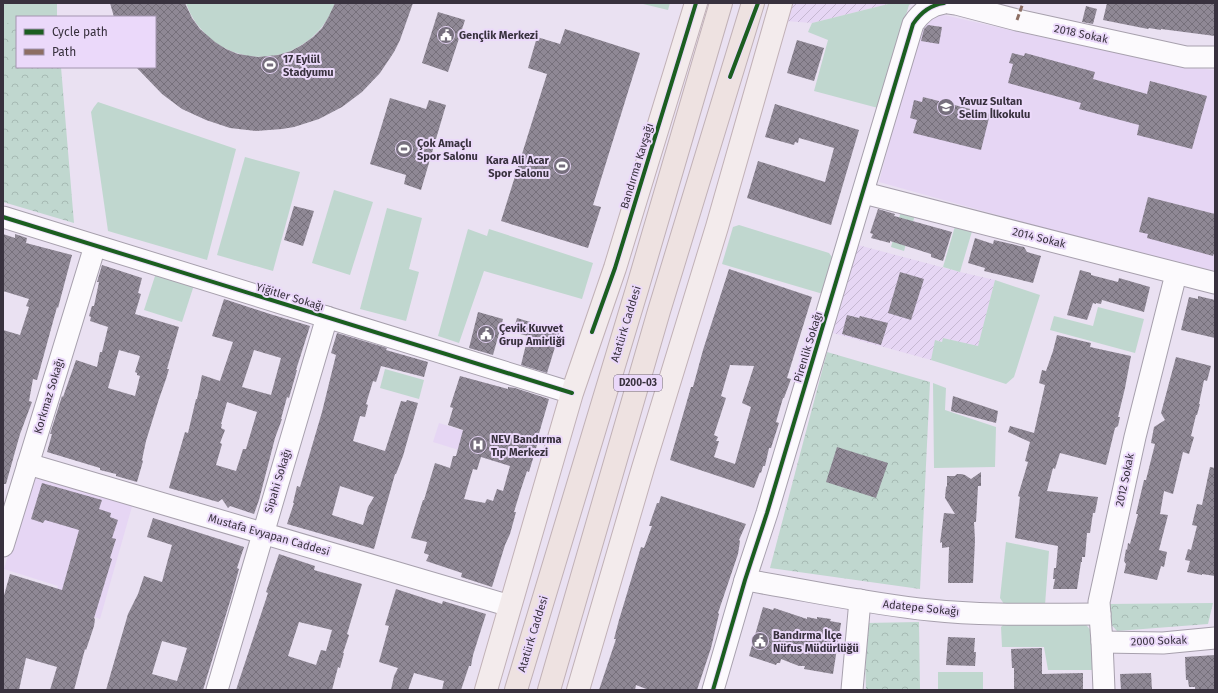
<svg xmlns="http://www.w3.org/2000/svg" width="1218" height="693" viewBox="0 0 1218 693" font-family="'Fira Sans',sans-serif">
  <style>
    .built { fill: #e6d6f4 }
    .industrial { fill: url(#industrial-furrows) }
    .green { fill: #c0d7cf }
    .park { fill: url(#park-crowns) }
    .building { fill: url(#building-cross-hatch); fill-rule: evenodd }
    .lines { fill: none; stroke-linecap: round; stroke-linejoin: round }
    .minor-casing { stroke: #a7a0ad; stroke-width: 23 }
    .major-casing { stroke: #c1b1b6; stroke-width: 24 }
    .highway-casing { stroke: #c1b1b6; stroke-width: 24 }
    .minor { stroke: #fcfafd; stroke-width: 21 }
    .major { stroke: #f3ebec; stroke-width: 22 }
    .highway { stroke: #eee2e1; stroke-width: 22 }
    .quiet { stroke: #8d6e63; stroke-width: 3; stroke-dasharray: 6 3; stroke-linecap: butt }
    .cycleway-casing { stroke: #ebd9fa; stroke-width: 6 }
    .cycleway { stroke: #1b5e20; stroke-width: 4 }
    .labels { text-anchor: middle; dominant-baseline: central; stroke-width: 4; stroke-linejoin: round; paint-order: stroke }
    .shield { fill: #ebd9fa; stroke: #6e6376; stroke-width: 1 }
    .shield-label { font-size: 10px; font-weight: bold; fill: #38313e }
    .street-label { font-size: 11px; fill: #38313e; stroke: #ebd9fa }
    .poi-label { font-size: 11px; font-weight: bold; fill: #38313e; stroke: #ebd9fa; text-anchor: start }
  </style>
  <defs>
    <pattern id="industrial-furrows" width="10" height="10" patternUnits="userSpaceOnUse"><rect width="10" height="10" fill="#e6d6f4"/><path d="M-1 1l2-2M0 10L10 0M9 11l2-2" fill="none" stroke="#c6b8d2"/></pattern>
    <pattern id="park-crowns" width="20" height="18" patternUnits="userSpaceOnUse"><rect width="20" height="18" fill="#c0d7cf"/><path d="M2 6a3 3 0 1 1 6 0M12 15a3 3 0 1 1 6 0" fill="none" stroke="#a6b9b3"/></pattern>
    <pattern id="building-cross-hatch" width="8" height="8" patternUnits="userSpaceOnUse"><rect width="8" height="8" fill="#8f8895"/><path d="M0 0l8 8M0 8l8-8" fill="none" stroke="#76707b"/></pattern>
  </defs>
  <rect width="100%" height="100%" fill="#eae1f2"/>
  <g class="built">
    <path d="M927,11L1014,31L1183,67L1215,70V271L1105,245L879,182L922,15Z"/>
    <path d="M439,423L535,453L529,472L433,442Z"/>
    <path d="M32,474L133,503L100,619L54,603L58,586L4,569Z"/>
  </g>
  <g class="industrial">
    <path d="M790,3H892L812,23L785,21Z"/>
    <path d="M858,245L960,272L995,280L978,347L944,338L942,342L936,340L931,360L833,333Z"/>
  </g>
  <g class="green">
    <path d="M3,3H57V17H17V23H3Z"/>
    <path d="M186,3H335C317,54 256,74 212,40C200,30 191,18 186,3Z"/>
    <path d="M639,3H670L668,10Z"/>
    <path d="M892,3H913L909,5L878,108L814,91L828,40L808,32L812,23Z"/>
    <path d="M98,102L236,149L207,260L108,231L91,112L94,107Z"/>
    <path d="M245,157L300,172L273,271L217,255Z"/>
    <path d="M334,190L373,202L350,275L312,263Z"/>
    <path d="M387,208L422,218L409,269L419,272L406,321L360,309Z"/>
    <path d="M901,211L915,215L904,251L891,247Z"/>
    <path d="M956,223L973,228L960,272L943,267Z"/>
    <path d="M739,225L829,253L832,257L823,294L722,264L733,227Z"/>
    <path d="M468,229L487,236L489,229L593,263L582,299L484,271L459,343L438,336Z"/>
    <path d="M156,273L194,285L182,322L144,310Z"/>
    <path d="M995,280L1040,295L1014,377L1006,384L931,360L935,340L942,342L943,338L978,346Z"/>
    <path d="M1098,307L1144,319L1135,353L1050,330L1054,316L1093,326Z"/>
    <path d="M385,369L424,380L419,399L380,388Z"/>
    <path d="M933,383L946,388L945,410L996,427L995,467L934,468Z"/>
    <path d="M1006,542L1049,551L1045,605L1004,604L1000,598Z"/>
    <path d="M1083,621L1092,632L1094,670H1048L1044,647H1002L1001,627L1006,622Z"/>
    <rect x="938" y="672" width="45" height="18"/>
  </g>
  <g class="park">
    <path d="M3,23H17V67H61L74,223L3,202Z"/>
    <path d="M827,352L930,382L920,589L770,568Z"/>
    <path d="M1213,603L1208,624L1117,631L1108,621L1105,604Z"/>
    <path d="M919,622L920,690H866L864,623Z"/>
  </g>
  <g class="building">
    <path d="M110,3H185L192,18L200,29L215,42L226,49L238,54L258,57L278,55L291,51L302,45L313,37L322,28L329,16L335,3H413L400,40L394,52L380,73L362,92L342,107L319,119L294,127L282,129L256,131L230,128L206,120L182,109L162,94L136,67H155V17H114Z"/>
    <path d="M1107,3H1215V36L1161,29V30L1149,28L1148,29L1103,20Z"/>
    <path d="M1086,6L1097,9L1093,24L1082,22Z"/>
    <path d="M438,12L465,20L448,72L422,63Z"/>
    <path d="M928,25L942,27L939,44L921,41L924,29Z"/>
    <path d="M565,29L640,53L593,205L601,207L588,248L501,221L547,74L528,68L537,37L560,44Z"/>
    <path d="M797,40L824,48L814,81L787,73Z"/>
    <path d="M1012,53L1024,56L1025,53L1095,72L1093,79L1147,94L1150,81L1207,96L1192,149L1137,135L1139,125L1079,109L1081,103L1008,83L1013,64L1009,63Z"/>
    <path d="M923,97L990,114L981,150L913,133L917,120L910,118L914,100L922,102Z"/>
    <path d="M390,98L426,109L429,100L446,105L421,190L404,184L406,175L370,164Z"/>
    <path d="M775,104L859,130L831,225L747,198L758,161L825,182L834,148L799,138L798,143L795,142L794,145L765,137Z"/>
    <path d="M1148,197L1215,214V250L1213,256L1147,238L1148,234L1139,232Z"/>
    <path d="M294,206L314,211L303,246L284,240Z"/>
    <path d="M878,209L895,214L894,216L898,217L952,232L943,261L931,257V254L890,241V243L871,238L873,234L870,233Z"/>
    <path d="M3,234L15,238V234L27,238L26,243L72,255L58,308L57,307L37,380L33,379L29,401L32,402L20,434L6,484H3V330L20,335L29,307L26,306L29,299L3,291Z"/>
    <path d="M975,238L993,244L994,240L1024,247L1027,252L1041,256L1033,283L984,271L985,268L968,263Z"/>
    <path d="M102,265L142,278L138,293L141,294L135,314L179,327L167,369H169L166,379L159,399L146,441L142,460L143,461L137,482L116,476V474L100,470V468L47,452L52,434H50L62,396L63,397L76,360L97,367L100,352H102L108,327L90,321L91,317L89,316L92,306H94L99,282H97ZM119,350L140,356L135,372L137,373V375L140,376L135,396L108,388Z"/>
    <path d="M729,269L812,297L787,378L791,379L784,398H783L776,422L779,423L771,448H769L765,466H763L761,473L760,472L754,488L670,460L691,387H693L703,350ZM730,365L754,366L742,403L751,407L735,464L714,457L719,441H716L718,437L714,435L726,398L721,396Z"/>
    <path d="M1080,270L1091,273V275L1118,282L1119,278L1150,287L1144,312L1102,300L1101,304L1096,303V304L1093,303L1087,320L1067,315Z"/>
    <path d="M900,272L924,279L911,320L888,313Z"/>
    <path d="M1198,296L1215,300V338L1181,330L1189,297L1198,299Z"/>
    <path d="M224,299L270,314L310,326L296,370H297L289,398L287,397L281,419H282L275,438L259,500L254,514L230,506L228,508L222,499L218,502L169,488L185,432L188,433L196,399H197L202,375L220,381L233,342L212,336ZM254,350L281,358L271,395L242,387ZM227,402L257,412L246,449H243L236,471L216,465L222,444L220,443L225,430L221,428L222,424H221Z"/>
    <path d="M478,312L503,319L493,355L469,348Z"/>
    <path d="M847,315L859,318L860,316L888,323L881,345L842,334Z"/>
    <path d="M517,318L560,331L547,373L521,365L528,336L513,332Z"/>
    <path d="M337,333L387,348L386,350L428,362L424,377L381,366L376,382L373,381L366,404L368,405L365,417L360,416L353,441L385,451L401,401L406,402L407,400L418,403L403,456L396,474H395L374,549L287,524L294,503H293L297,486L300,487L322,412L336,355L331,353ZM340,486L374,497L368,507L363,525L332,515Z"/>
    <path d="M1057,335L1091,343L1090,347L1131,356L1125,388L1118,417H1120L1118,426L1115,428L1106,465L1060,453L1055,469L1053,468L1047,491L1098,497L1095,513H1093L1090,533H1087L1085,557H1082V562H1081L1077,589H1053L1055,579H1053L1054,568H1056L1058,546L1015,538L1020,497L1018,496L1028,462L1025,461L1030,442L1008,432L1010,426L1034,433L1045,385L1039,383L1042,370L1046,371L1053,351Z"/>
    <path d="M1176,357L1211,366L1207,381L1204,380L1199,404H1200L1197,415H1196L1191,436L1194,437L1189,454L1183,452L1173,494L1164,491L1160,514L1168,515L1159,550L1167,552L1164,567L1161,566L1157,580L1124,573L1126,564L1124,561L1126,549L1127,550L1128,543L1130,544L1138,514H1136L1144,480H1146L1155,444L1151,443L1154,427L1165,420L1161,413Z"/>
    <path d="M460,376L508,389V387L515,388L549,399L538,437L537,445L529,472L527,471L521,489L514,512H516L510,534L505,545L492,587L461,577L462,573L426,561L429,555L424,553L427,542L411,538L423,500H424L435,463L450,468L453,456H456L463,430L448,425L453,408L450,407ZM481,457L510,466L503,491L497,489L493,501L487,499L485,503L464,499L473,469L477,470Z"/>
    <path d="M953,396L998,411L996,423L951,411Z"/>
    <path d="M837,447L888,463L876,498L826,482Z"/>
    <path d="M1210,467L1215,468V576L1202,574V575L1187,572L1190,561L1185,560L1188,549L1191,550L1197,526L1192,525L1197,504L1202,505Z"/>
    <path d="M981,472V486H978L976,522H974L975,540L973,583H948L949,547L942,548V542L940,543L944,513L955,514L945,498L946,487L947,486V476H955L957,474H961L965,475L971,479Z"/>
    <path d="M42,483L102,500L99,509L111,513L110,517L118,520L112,538L116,539L110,558L112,559L94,618L95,619L94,626L86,650L85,649L74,690H50L57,667L26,658L19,690H3V599L10,574L62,590L79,530L45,520L43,523L31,519Z"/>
    <path d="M661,496L746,524L739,540L740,541L738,554L718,613L719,614L711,648L697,690H649L636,685L635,690H599L616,639H614L619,620L641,547L644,548L652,526H649L657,503H659Z"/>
    <path d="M153,518L244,547L237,568L239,569L231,598L203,690H106L128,614L138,594L144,576L162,582L167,563L172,545L147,537ZM162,641L187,648L177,681L152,674Z"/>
    <path d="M279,554L315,566L314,570L362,584L347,634L349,635L343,653H344L340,668L338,667L332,690H236L268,593L266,592ZM299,622L332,630L326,651L321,650L316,665L288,656Z"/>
    <path d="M396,589L442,604L443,601L486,614L473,655L471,666H469L461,690H442L444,681L414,673L408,690H391L394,676L398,668L379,662L389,626L385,625Z"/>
    <path d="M763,607L773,610L774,608L807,619V617L817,619V617L831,619L830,621L841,623L833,674L804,669L805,666H799L781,659L780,663H777L776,665L749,656Z"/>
    <path d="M948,637L975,638L974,652H976L975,666L946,665Z"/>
    <path d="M1042,648V674L1083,673V689L1014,690V668H1012L1011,649Z"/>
    <path d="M1215,655V690H1195V687H1189L1188,680H1186L1185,657Z"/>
    <path d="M1151,673L1152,690H1121L1120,674Z"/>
  </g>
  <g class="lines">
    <g class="minor-casing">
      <g id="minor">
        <path d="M949,3L956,4L1017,20L1186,57H1215"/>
        <path d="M864,193L1215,283"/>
        <path d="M3,217L572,393"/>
        <path d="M28,464L510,606"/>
        <path d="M3,546L95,246"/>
        <path d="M745,580C807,590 868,604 930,610C986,616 1043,614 1100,614"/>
        <path d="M1102,642L1163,643L1215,638"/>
        <path d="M217,690L327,317"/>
        <path d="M713,690L745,580L767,513L913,24C921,12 930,5 944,3"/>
        <path d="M852,690L860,600"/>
        <path d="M1104,690L1102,642L1099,602L1135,437L1176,274"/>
      </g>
    </g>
    <g class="major-casing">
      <g id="major">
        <path d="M486,690L572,393L615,268L696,3"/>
        <path d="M578,690L643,468L717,227L781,3"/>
      </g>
    </g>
    <g class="highway-casing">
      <g id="highway">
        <path d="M516,690L638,286L721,3"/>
        <path d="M549,690L659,311L753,3"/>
      </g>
    </g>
    <use href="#minor" class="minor"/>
    <use href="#major" class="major"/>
    <use href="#highway" class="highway"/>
    <path class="quiet" d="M1017,20L1023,3"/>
    <g class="cycleway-casing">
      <g id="cycleway">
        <path d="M730,77L758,3"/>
        <path d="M3,217L572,393"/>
        <path d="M592,332L615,268L696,3"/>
        <path d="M713,690L745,580L767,513L913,24C921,12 930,5 944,3"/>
      </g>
    </g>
    <use href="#cycleway" class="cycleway"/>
  </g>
  <defs>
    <g id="civic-disc" transform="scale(0.9)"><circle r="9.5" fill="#766f7d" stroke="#ebd9fa"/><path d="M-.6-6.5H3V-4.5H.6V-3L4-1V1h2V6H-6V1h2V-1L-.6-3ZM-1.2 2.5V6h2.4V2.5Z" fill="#fff"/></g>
    <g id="stadium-disc" transform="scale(0.9)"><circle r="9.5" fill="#766f7d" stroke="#ebd9fa"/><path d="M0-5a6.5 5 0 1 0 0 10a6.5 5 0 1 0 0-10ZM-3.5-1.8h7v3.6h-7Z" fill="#fff"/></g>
    <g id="school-disc" transform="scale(0.9)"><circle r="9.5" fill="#766f7d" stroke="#ebd9fa"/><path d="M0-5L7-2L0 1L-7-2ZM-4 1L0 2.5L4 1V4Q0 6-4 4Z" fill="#fff"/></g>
    <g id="hospital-disc" transform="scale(0.9)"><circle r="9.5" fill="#766f7d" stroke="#ebd9fa"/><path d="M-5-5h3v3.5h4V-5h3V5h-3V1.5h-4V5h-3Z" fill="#fff"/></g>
  </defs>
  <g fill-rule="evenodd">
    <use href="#civic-disc" x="446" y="35"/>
    <use href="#stadium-disc" x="270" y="65"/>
    <use href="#school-disc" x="946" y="107"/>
    <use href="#stadium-disc" x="404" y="149"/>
    <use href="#stadium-disc" x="562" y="166"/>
    <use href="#civic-disc" x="486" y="334"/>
    <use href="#hospital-disc" x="478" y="445"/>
    <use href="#civic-disc" x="760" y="641"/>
  </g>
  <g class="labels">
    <rect class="shield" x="614" y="375" width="48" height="16" rx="3"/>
    <g class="shield-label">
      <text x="638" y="383">D200-03</text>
    </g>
    <g class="street-label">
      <text transform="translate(1081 34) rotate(12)">2018 Sokak</text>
      <text transform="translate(637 166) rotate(-73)">Bandırma Kavşağı</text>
      <text transform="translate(1039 238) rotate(14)">2014 Sokak</text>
      <text transform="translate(290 297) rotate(17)">Yiğitler Sokağı</text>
      <text transform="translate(626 324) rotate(-73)">Atatürk Caddesi</text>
      <text transform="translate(808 347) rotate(-73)">Pirenlik Sokağı</text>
      <text transform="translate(49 396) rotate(-73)">Korkmaz Sokağı</text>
      <text transform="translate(1125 480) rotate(-78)">2012 Sokak</text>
      <text transform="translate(278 481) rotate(-73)">Sipahi Sokağı</text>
      <text transform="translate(269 535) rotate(16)">Mustafa Evyapan Caddesi</text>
      <text transform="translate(921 608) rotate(6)">Adatepe Sokağı</text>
      <text transform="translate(533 634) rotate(-73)">Atatürk Caddesi</text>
      <text transform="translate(1159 641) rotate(-2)">2000 Sokak</text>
    </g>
    <g class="poi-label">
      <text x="459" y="35">Gençlik Merkezi</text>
      <text x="283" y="59">17 Eylül<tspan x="283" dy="13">Stadyumu</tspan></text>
      <text x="959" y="101">Yavuz Sultan<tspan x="959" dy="13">Selim İlkokulu</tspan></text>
      <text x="417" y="143">Çok Amaçlı<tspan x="417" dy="13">Spor Salonu</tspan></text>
      <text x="549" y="160" text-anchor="end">Kara Ali Acar<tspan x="549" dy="13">Spor Salonu</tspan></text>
      <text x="499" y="328">Çevik Kuvvet<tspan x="499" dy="13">Grup Amirliği</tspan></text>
      <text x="491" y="439">NEV Bandırma<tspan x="491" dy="13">Tıp Merkezi</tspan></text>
      <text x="773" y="635">Bandırma İlçe<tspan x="773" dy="13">Nüfus Müdürlüğü</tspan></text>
    </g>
  </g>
  <rect width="1218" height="693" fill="none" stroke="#38313e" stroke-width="8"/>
  <rect x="16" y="16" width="140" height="52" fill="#ebd9fa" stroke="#a396af"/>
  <rect x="24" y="29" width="20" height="6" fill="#1b5e20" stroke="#a396af"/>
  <text x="52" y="36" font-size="12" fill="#38313e">Cycle path</text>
  <rect x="24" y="49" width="20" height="6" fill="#8d6e63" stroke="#a396af"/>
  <text x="52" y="56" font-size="12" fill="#38313e">Path</text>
</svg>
